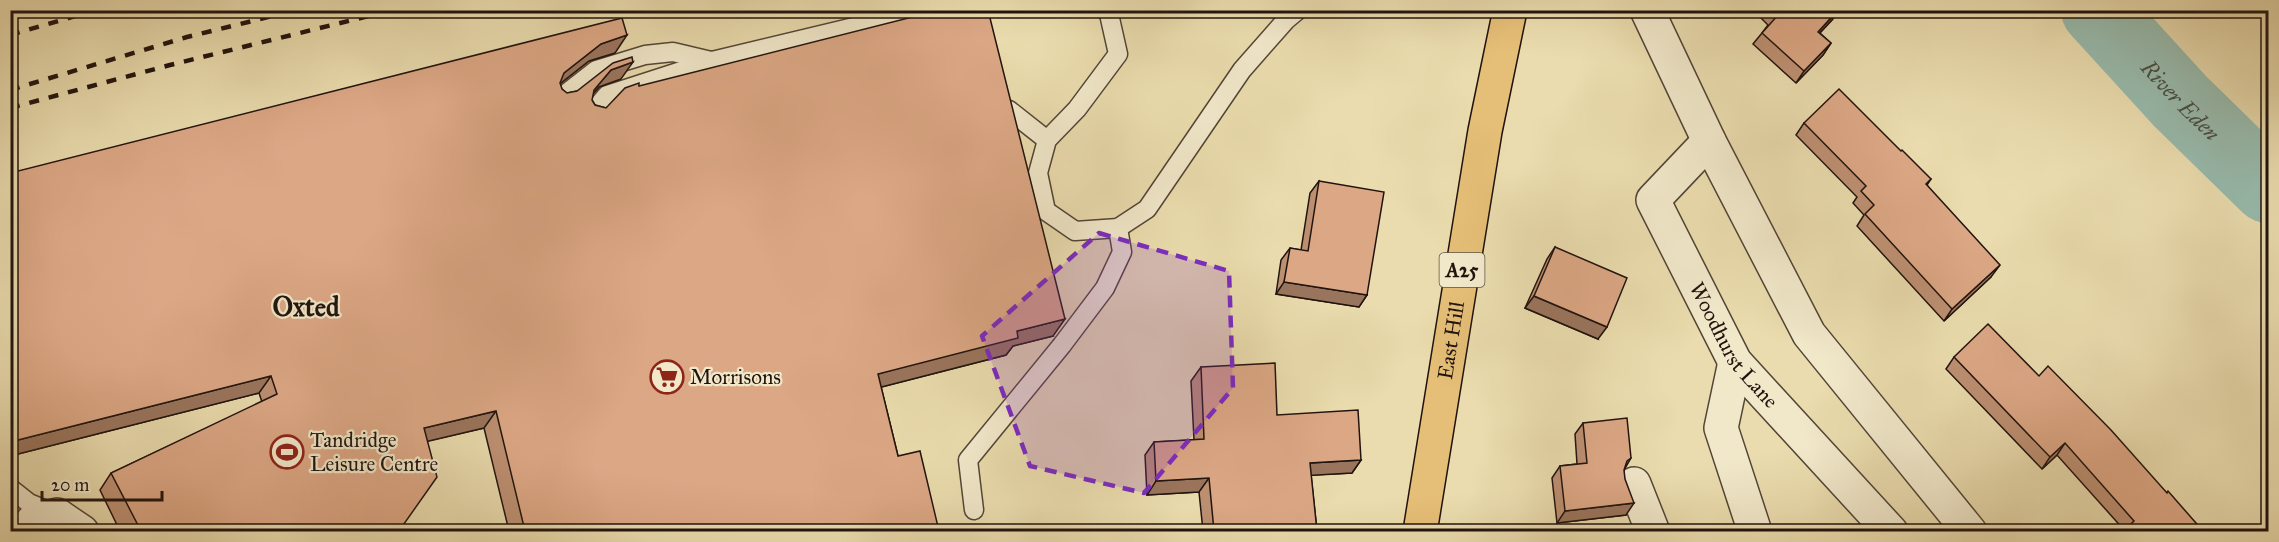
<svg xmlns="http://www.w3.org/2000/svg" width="2279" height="542" viewBox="0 0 2279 542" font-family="'IM FELL Great Primer',serif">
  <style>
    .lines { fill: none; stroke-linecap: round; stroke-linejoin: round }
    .river { stroke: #98bbad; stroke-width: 72 }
    .service-casing { stroke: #524536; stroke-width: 21 }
    .minor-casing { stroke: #524536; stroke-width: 36 }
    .primary-casing { stroke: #20130e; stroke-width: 36 }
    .service { stroke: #f1e8ca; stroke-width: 18 }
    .minor { stroke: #f1e8ca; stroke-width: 33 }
    .primary { stroke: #e5be77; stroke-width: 33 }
    .rail { stroke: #20130e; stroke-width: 4.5; stroke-dasharray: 10 10; stroke-linecap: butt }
    .wall { fill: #bd9072; stroke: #20130e; stroke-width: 1.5 }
    .shaded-wall { fill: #9a755d; stroke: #20130e; stroke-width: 1.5 }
    .building { fill: #dca785; stroke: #20130e; stroke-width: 1.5 }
    .marked { fill: #7b2cbf; fill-opacity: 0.2; stroke: #7b2cbf; stroke-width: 4.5; stroke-dasharray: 12 8; stroke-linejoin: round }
    .labels { text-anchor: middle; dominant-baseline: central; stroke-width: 4.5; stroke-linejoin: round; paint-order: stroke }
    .shield { fill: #f1e8ca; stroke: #5f5346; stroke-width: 1.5 }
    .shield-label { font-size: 20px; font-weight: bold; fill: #20130e }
    .street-label { font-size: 21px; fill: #20130e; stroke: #f1e8ca }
    .poi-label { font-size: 21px; fill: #20130e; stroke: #f1e8ca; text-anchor: start }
    .water-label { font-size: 22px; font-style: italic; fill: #4a4e46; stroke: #f1e8ca }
    .district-label { font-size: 27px; font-weight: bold; fill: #20130e; stroke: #f1e8ca }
  </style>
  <rect width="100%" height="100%" fill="#eadcae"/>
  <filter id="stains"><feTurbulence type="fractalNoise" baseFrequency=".00333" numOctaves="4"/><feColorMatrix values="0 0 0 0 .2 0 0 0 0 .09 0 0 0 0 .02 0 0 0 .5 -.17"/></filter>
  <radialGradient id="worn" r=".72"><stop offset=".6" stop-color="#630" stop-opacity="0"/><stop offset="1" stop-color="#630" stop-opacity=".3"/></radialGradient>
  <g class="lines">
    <path class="river" id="s1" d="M2097,10L2180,101L2268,187"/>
    <g class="service-casing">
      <g id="service">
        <path d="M1105,10L1109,14L1118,54L1077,109L1047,140L1038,173L1046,211L1075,231L1118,228L1147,209L1242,70L1286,20L1298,10"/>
        <path d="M559,99L596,70L645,55L673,52L711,61"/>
        <path d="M1009,110L1047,140"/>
        <path d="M591,114L607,95L712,61L925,10"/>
        <path d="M10,488L29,503L56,514"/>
        <path d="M974,510L968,460L1062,345L1105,288L1122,252L1118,228"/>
        <path d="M10,529L32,522"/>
      </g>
    </g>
    <g class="minor-casing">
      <g id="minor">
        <path d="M1647,10L1709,141L1809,334L1970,532"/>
        <path id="s2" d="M1709,141L1653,200L1735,362L1891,532"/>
        <path d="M1735,362L1721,428L1755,532"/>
        <path d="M1634,484L1653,532"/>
        <path d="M32,522L57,515L82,532"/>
      </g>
    </g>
    <g class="primary-casing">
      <g id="primary">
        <path id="s3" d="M1420,532L1485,131L1510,10"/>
      </g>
    </g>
    <use href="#service" class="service"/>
    <use href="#minor" class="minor"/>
    <use href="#primary" class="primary"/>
    <g class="rail">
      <path d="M10,35L96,10"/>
      <path d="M10,90L187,37L297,10"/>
      <path d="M10,108L170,65L393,10"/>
    </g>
  </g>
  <g class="wall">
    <path d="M1753,10H1839L1832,20L1820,33L1831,43L1823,55L1796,83L1753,44L1762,33L1768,25Z"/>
    <path d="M615,53L589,61L560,84L562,89L567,93L577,91L621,79L599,87L593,94L592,100L595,105L606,108L639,86L1053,336L1013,346L1006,355L881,387L898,456L939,531H509L484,428L427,441L399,531H120L100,490L111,473L262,402L259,393L10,456V173Z"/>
    <path d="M1804,123L1931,179L1927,185L1991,277L1944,321L1857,226L1864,215L1853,203L1857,197L1796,135Z"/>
    <path d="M1319,181L1367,295L1359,307L1276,294L1281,260L1290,248L1301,250L1310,193Z"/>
    <path d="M1555,247L1598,339L1525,308L1547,259Z"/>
    <path d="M1954,357L2039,376L2167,493L2203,531H2125L2057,455L2042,469L1946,369Z"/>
    <path d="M1201,367L1277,415L1361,460L1352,473L1311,475L1317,531H1203L1199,492L1147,495L1145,455L1154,442L1194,440L1191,381Z"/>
    <path d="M1583,423L1631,458L1624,470L1626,515L1557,523L1552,478L1560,466L1577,464L1575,434Z"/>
  </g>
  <g class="shaded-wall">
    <path d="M1839,10L1832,20L1810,43L1818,32Z"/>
    <path d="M627,35L615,53L589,61L552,90L564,73L601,44Z"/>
    <path d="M1831,43L1823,55L1796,83L1804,71Z"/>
    <path d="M633,62L621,79L599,87L582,107L594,90L611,70Z"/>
    <path d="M2000,265L1991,277L1944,321L1952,309Z"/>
    <path d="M1284,282L1367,295L1359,307L1276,294Z"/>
    <path d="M1534,296L1607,327L1598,339L1525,308Z"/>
    <path d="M1065,319L1053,336L1013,346L1006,355L866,391L878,374L1017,331Z"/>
    <path d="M271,376L259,393L10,456V442Z"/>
    <path d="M496,411L484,428L412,445L424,428Z"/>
    <path d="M2065,443L2057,455L2042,469L2050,457Z"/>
    <path d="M1361,460L1352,473L1301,476L1310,463Z"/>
    <path d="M1209,478L1199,492L1147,495L1156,481Z"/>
    <path d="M1634,503L1626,515L1557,523L1565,511Z"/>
  </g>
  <g class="building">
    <path d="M940,10H988L1065,319L1017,331L1018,338L878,374L898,456L920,451L939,531H525L496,411L424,428L437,477L399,531H141L111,473L277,394L271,376L10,442V173L622,18L627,35L601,44L564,73L560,83L562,89L567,93L577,91L613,63L632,57L633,62L611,70L594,90L592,100L595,105L606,108L625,88L639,83V86Z"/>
    <path d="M1773,10H1838L1818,32L1831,43L1804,71L1762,33L1778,15Z"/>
    <path d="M1839,89L1901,151L1902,150L1931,179L1926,184L2000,265L1952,309L1865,214L1874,205L1861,191L1866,186L1804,123Z"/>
    <path d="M1319,181L1384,192L1367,295L1284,282L1290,248L1308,251Z"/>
    <path d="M1555,247L1627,278L1607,327L1534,296Z"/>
    <path d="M1988,324L2039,376L2048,366L2111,430L2167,493L2168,491L2203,531H2134L2129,526L2134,521L2065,443L2050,457L1954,357Z"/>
    <path d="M1275,363L1277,415L1358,410L1361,460L1310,463L1317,531H1214L1209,478L1156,481L1154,442L1204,439L1201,367Z"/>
    <path d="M1627,418L1631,458L1627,461L1624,470L1625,479L1634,503L1565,511L1560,466L1587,463L1583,423Z"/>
  </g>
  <path class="marked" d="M1099,233L1229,271L1233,388L1144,493L1030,466L982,336Z"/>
  <defs>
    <g id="supermarket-ring" transform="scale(1.725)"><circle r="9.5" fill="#f1e8ca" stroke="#8f2418" stroke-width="1.5"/><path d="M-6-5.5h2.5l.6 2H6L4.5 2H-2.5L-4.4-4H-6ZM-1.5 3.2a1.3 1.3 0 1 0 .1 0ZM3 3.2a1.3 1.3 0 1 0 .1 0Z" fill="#8f2418"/></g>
    <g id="stadium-ring" transform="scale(1.725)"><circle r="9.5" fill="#f1e8ca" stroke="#8f2418" stroke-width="1.5"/><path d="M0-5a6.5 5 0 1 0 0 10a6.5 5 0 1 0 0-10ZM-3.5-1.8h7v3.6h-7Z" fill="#8f2418"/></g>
  </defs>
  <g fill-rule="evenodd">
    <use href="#supermarket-ring" x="667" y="377"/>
    <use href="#stadium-ring" x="287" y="452"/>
  </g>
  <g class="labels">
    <rect class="shield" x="1439.5" y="253" width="45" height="34" rx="4.5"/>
    <g class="shield-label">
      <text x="1462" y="270">A25</text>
    </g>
    <g class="street-label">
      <text stroke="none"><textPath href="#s3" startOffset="194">East Hill</textPath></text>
      <text stroke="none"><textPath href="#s2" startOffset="248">Woodhurst Lane</textPath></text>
    </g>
    <g class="poi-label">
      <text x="690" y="377">Morrisons</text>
      <text x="310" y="440">Tandridge<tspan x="310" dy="24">Leisure Centre</tspan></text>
    </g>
    <g class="water-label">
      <text stroke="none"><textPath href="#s1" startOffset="123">River Eden</textPath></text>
    </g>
    <g class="district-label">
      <text x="306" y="306">Oxted</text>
    </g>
  </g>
  <rect width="2279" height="542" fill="none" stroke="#eadcae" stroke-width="36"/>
  <rect x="12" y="12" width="2255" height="518" fill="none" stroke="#20130e" stroke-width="3"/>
  <rect x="18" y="18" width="2243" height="506" fill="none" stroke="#20130e" stroke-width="1.5"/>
  <path d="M42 491v9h120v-9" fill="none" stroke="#20130e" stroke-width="3"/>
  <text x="51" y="491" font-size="18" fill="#20130e" stroke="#f1e8ca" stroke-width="4.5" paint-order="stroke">20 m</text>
  <rect width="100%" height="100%" filter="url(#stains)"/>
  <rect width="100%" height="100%" fill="url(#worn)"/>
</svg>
